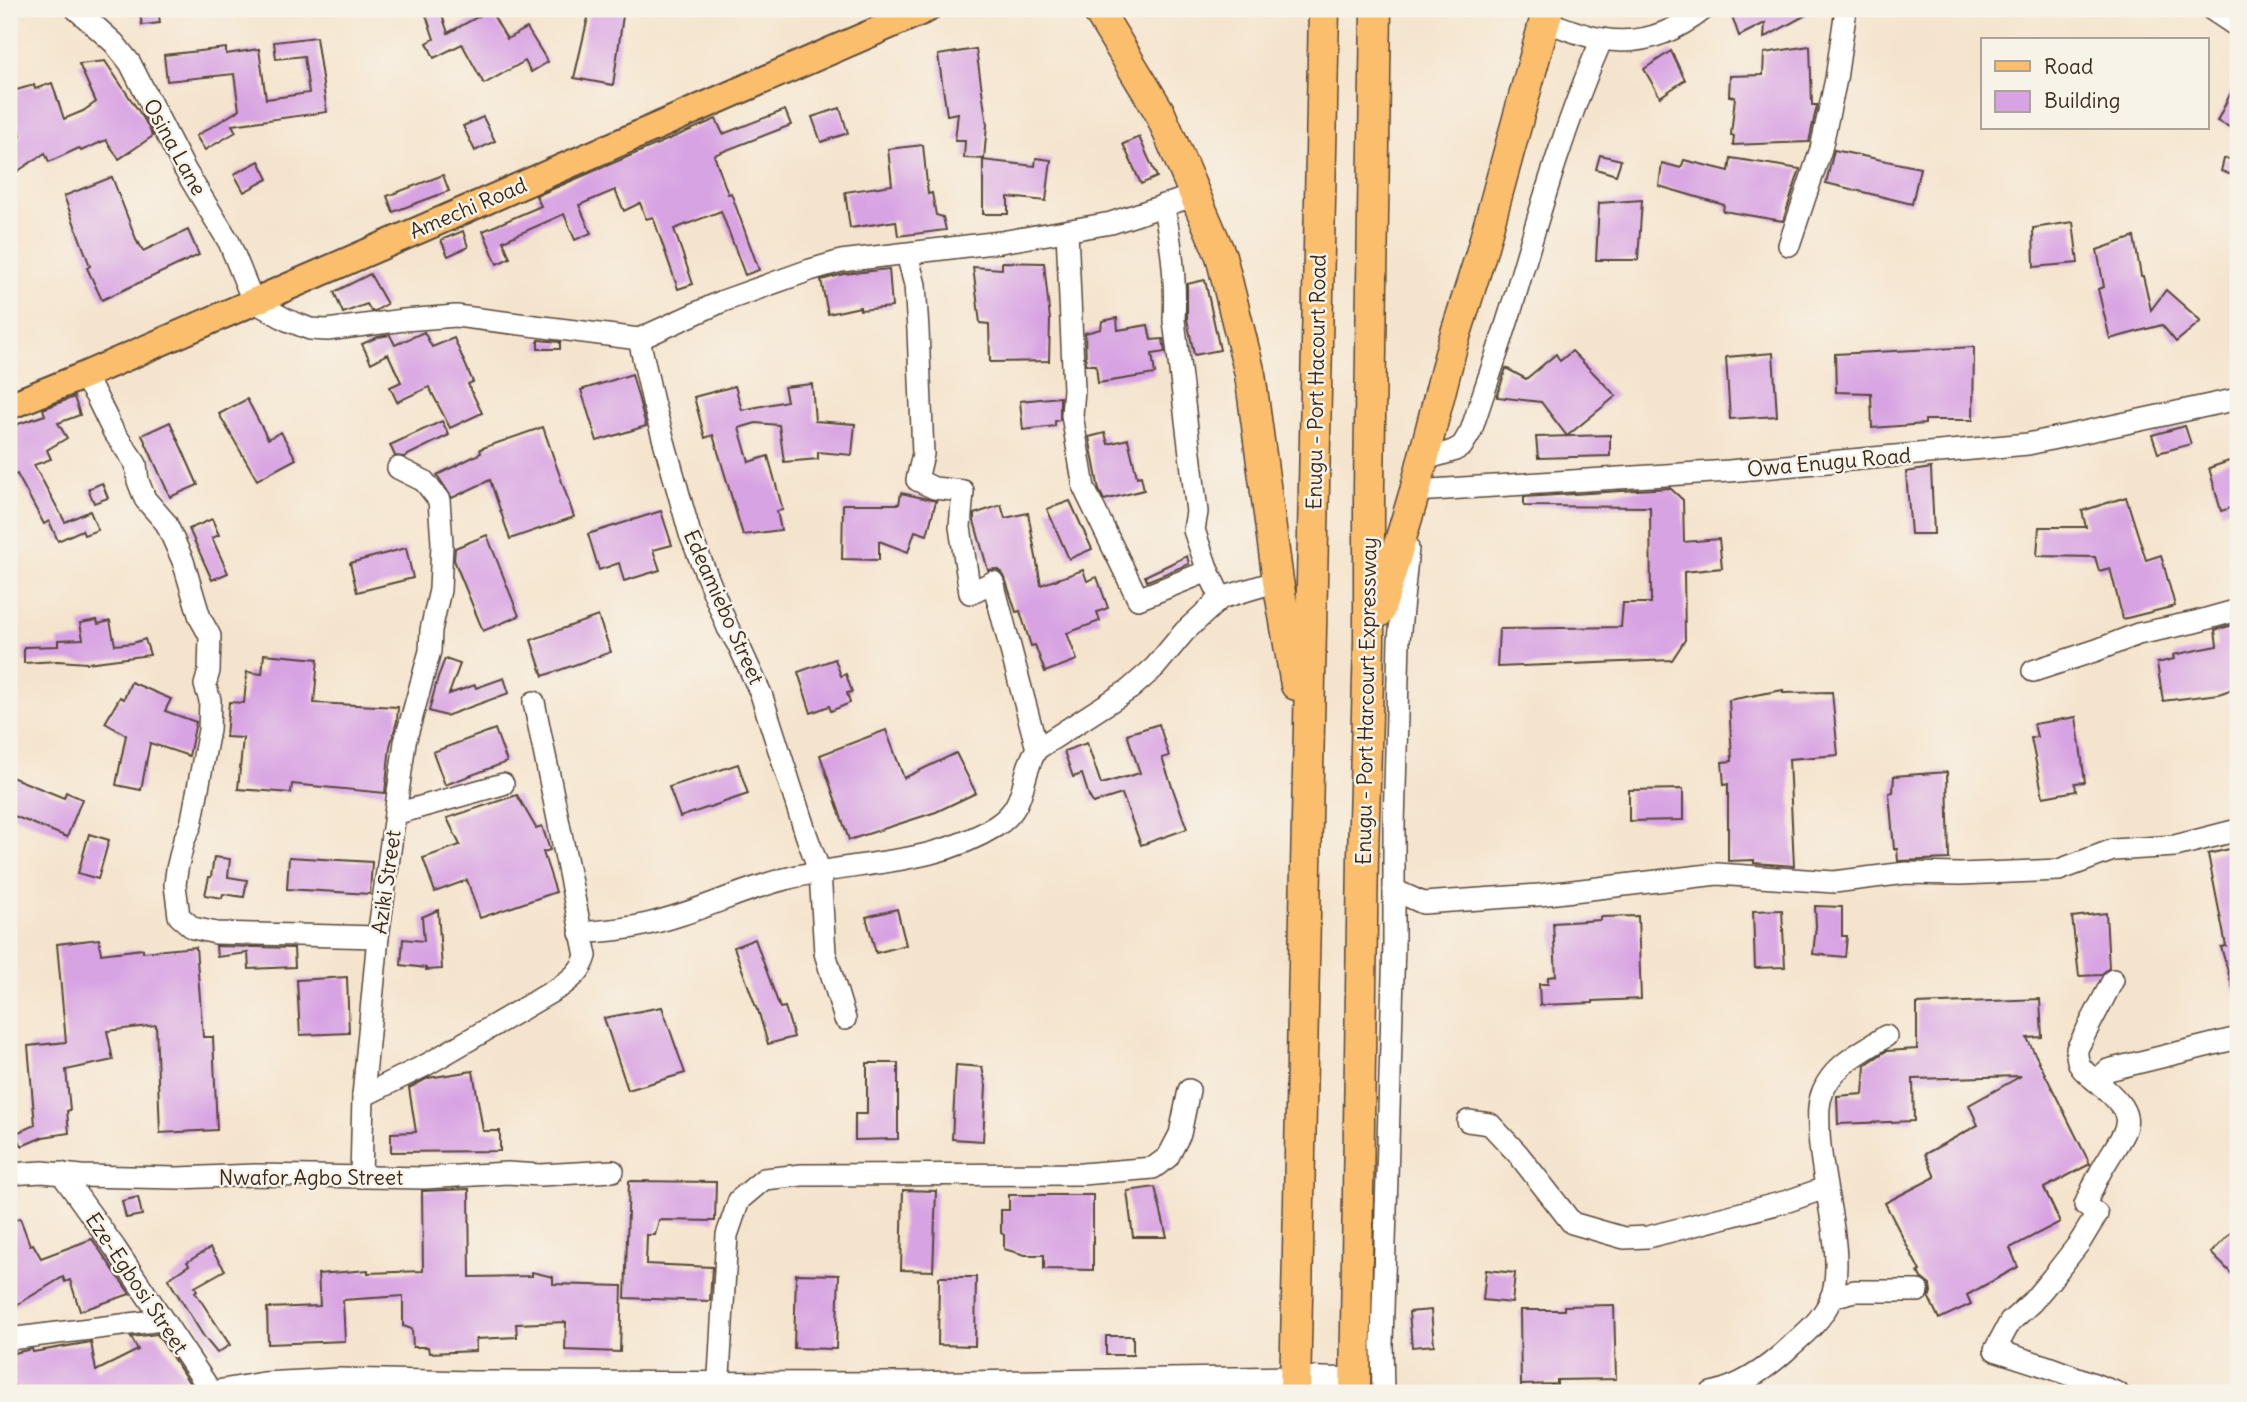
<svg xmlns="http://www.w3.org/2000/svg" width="2247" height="1402" viewBox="0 0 2247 1402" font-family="Delius,sans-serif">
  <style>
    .building { fill: #d8a3e3 }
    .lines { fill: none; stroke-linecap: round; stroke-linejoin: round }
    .minor-casing { stroke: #574638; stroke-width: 24 }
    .major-casing { stroke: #574638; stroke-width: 30 }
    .highway-casing { stroke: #574638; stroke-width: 33 }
    .minor { stroke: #fff; stroke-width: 21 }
    .major { stroke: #fabe6d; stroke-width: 26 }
    .highway { stroke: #fabe6d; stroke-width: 30 }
    .labels { text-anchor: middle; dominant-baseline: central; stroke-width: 5; stroke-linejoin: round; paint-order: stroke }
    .street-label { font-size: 21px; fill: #3b2a1e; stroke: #f7f3e8 }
  </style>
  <rect width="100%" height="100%" fill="#f7f3e8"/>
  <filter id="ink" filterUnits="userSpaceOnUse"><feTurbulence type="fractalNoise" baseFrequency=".0143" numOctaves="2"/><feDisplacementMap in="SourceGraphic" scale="14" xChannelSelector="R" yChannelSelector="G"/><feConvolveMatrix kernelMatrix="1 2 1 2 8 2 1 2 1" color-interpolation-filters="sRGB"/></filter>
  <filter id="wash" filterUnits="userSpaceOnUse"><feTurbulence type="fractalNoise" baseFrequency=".00686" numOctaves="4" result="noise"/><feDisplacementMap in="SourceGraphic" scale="28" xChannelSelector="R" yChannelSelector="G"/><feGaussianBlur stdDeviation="1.57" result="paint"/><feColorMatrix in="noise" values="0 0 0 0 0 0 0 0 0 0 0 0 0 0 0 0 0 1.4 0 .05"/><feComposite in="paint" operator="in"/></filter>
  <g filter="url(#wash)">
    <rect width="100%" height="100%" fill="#f5e4cd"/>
    <g id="blocks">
      <g class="building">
        <path d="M139,9H158L160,23L142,25Z"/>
        <path d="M424,9H440L448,33L490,10L507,39L527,28L548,62L531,72L525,61L484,84L462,44L434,58L427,43L434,39Z"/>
        <path d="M590,9H624L613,85L574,78Z"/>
        <path d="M1739,9H1817L1764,38L1765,23L1739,36L1731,13Z"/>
        <path d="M316,37L327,112L232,125L236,132L205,150L196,136L239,110L234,74L167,81L164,55L226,48V54L259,49L266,99L309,93L304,56L276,59L274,42Z"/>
        <path d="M1810,46L1812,105H1817L1809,142L1733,145L1734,136L1731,135L1735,97L1729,96L1730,76L1763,75L1764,53Z"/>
        <path d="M976,49L987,125L984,159L964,158L965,141H955L958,113L947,115L938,55Z"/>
        <path d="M1671,51L1685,80L1660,97L1644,69Z"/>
        <path d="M105,61L144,119L153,136L119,159L106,140L81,151L79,148L49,162L45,153L9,177V144L21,136L9,105V92L34,85L35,89L52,83L64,119L83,111L96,102L79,64Z"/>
        <path d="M2238,78V131L2217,121Z"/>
        <path d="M840,108L848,133L821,142L812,117Z"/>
        <path d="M785,110L791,125L714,155L728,194L731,193L759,270L745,275L721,211L674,229L693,284L678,289L653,217L646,219L640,203L624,211L615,190L579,205L591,233L575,240L564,214L503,241L510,258L497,264L483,231L541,206L536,196L716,119L723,134Z"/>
        <path d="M483,117L495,141L475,151L463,126Z"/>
        <path d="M1139,137L1157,177L1141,184L1123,144Z"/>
        <path d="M923,145L928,194L932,193L936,215L943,217L946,230L898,236L896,221L850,228L845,192L892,185L888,149Z"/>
        <path d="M1834,150L1920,168L1912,204L1826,183Z"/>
        <path d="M1600,155L1621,160L1616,175L1596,169Z"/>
        <path d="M1036,158L1051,160L1046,201L1008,197V214H983V160L1035,166Z"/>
        <path d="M1731,158L1800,169L1783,221L1723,211L1724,205L1659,186L1662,163L1681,168L1684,160L1729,171Z"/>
        <path d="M2238,158V177L2221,171L2224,159Z"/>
        <path d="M259,161L268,179L244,192L234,174Z"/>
        <path d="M443,175L449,191L393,212L387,196Z"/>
        <path d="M112,177L138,244L139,243L143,251L188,230L199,255L102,300L87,268L90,266L64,196Z"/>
        <path d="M1642,200L1638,260H1596L1599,203Z"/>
        <path d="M2073,222L2078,263L2034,267L2033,228Z"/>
        <path d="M463,231L468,247L448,256L441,240Z"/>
        <path d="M2134,237L2141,276H2143L2151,310L2166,290L2201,321L2176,342L2162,325L2110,339L2098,289L2104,287L2097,250Z"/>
        <path d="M1002,262L1044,263L1050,320L1049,361L990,362L989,324L980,323L973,267L1002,269Z"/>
        <path d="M889,269L892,307L860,310V307L828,314L821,280L844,274Z"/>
        <path d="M370,274L387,304L375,311H371L367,304L343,313L334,292Z"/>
        <path d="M1205,280L1220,350L1194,355L1187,319V284Z"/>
        <path d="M1117,318L1118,330L1148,325L1151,340L1163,339L1165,352L1152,354L1155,374L1098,383L1096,365H1086L1085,333L1101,329L1102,321Z"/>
        <path d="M424,332L432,347L454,338L473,382L468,384L482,413L450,428L429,387L397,402L390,387L401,382L388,354L371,363L362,344L378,337L390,335L395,345Z"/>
        <path d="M538,340L560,342V349H538Z"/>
        <path d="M1974,347L1973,420H1925V424L1872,428L1871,393L1836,392L1835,354Z"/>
        <path d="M1572,351L1616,396L1567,436L1541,402L1497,397L1506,368L1526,379L1556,354L1560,361Z"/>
        <path d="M1773,353L1777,416L1730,419L1726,357Z"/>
        <path d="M632,374L646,426L597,441L581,390Z"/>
        <path d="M812,384L815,421L855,424L852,455L818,452V459L784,462L779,425L756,423L739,428L749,462L768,456L783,510L777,511L781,530L743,535L713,435L705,438L694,397L735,386L742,410L787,401L784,387Z"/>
        <path d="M74,397L80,415L58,423L67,438L47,450L51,459L34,465L65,522L90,511L98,530L84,535L82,530L58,541L49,521L44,524L17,474L9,478V427L45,415L43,409Z"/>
        <path d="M1060,397V420L1055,421V426L1023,430L1020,401Z"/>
        <path d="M247,399L268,439L281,432L296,459L257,480L219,414Z"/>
        <path d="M442,421L449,435L404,457L395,456L390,445Z"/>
        <path d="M170,422L198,485L170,497L142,435Z"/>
        <path d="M2185,426L2191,444L2158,453L2152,435Z"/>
        <path d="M543,427L574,517L510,539L490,480L452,498L437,475L481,453L480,449Z"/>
        <path d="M1105,433L1108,444L1128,439L1137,477L1141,476L1144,490L1104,500L1099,490L1089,437Z"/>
        <path d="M1610,435V456L1538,458L1536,437Z"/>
        <path d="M2238,458V506L2221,511L2209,468Z"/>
        <path d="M1931,468L1934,534H1911L1906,472Z"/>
        <path d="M102,483L108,498L94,503L88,489Z"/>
        <path d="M1670,488L1683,500L1684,542L1719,539L1722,568L1684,572L1685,640L1672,660L1497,667L1499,629L1621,627L1623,603H1651L1650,507L1524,506V497Z"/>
        <path d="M901,493L936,501L927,535L915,531L908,552L879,541V560L842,559L843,504H899Z"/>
        <path d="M2126,497L2146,560L2161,555L2175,606L2123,619L2110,568L2099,571L2095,557L2037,556L2039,527H2086L2082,511Z"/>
        <path d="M1070,501L1092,549L1069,559L1047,509Z"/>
        <path d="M1001,505L1005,518L1028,513L1041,585L1083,570L1087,581L1097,577L1108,608L1097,612L1100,621L1067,633L1077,660L1045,672L1035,645L1031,646L1020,611L1016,612L1005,578L1001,572L996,569L988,570L974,521V514Z"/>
        <path d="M661,511L672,545L653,550L660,570L624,581L619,563L599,570L588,534Z"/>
        <path d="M212,519L219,535L212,538L228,573L212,580L189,529Z"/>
        <path d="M487,535L519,616L483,631L454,560L455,548Z"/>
        <path d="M406,548L413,578L357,592L350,563Z"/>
        <path d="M1187,556L1189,564L1147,581L1145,576Z"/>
        <path d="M598,616L611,652L543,676L531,640Z"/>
        <path d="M97,620L98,624L110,621L115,645L133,643L145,639L150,655L87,663L58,661L24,663V647L58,646V640L83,639L80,623Z"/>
        <path d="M2233,625L2238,663V687L2219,694L2163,701L2157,663L2174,659L2173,655L2217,646L2215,630Z"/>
        <path d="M264,654L318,659L314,703L398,707L397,721L390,746L385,793L292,784L291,793L238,789L243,738L226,737L229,702L244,703L247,672L262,674Z"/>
        <path d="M445,659L460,664L449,694L475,685L476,688L504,678L509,693L446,716L429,711L438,677Z"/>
        <path d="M835,659L841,676L846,674L852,692L847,693L850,703L831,711L829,706L811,713L798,672Z"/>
        <path d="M131,682L171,699L165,711L196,722L189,756L150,743L141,790L116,785L126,735L105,723L120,697L124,699Z"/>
        <path d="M1783,690V693L1832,692L1838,755L1789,759L1794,866L1754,863V860L1728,861V784L1724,785L1722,762L1732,761L1729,700Z"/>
        <path d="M2076,717L2085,782L2075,783L2076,791L2043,797L2031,738L2037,737L2034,724Z"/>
        <path d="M1159,724L1169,756L1162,758L1187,829L1141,845L1122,794L1093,803L1089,796L1082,774L1073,777L1064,751L1087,743L1101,784L1140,773L1127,734Z"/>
        <path d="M495,729L507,762L445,785L433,752Z"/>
        <path d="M886,730L904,778L956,753L976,793L936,812L849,840L820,755Z"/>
        <path d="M738,764L748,794L680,817L669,787Z"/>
        <path d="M1947,772L1949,859L1898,861L1897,849H1894L1889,793L1893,792L1894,776Z"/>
        <path d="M9,776L64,798L66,792L82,799L67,837L9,814Z"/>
        <path d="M1683,789V820L1629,821V790Z"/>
        <path d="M517,795L536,828L542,826L550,850L543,852L556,892L480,918L467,880L435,892L423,858L460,845L447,818Z"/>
        <path d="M89,834L109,840L98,879L78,873Z"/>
        <path d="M2238,847V992H2234L2221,947L2226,946L2208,854Z"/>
        <path d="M214,857L230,859L228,877L247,880L244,897L223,894L222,898L205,895L209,877H211Z"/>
        <path d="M289,857L372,862L370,894L287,889Z"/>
        <path d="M1815,906L1842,907V936H1847L1845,957L1813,954L1816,926Z"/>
        <path d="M897,909L906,945L876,953L866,917Z"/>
        <path d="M438,910L442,969L426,970V968L401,965L403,939L424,941L422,917Z"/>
        <path d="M1782,910L1785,967L1755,968L1753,911Z"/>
        <path d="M2106,913L2109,968L2101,975L2079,976L2072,917Z"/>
        <path d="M1638,916L1641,999L1593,1001V1003L1540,1005L1539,984H1548V977L1556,976L1553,923L1601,920V917Z"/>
        <path d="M99,939L101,954L143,949V952L196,947L203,1037H213L217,1130L160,1133L156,1025L107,1031L113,1060L66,1070L70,1110L67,1111L69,1133L43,1137L22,1146L19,1140L9,1141V1136L35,1125L28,1046L66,1042L57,944Z"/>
        <path d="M755,939L780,1008L785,1007L794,1037L768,1044L758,1010H757L734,947Z"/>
        <path d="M216,946L294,948L295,967L249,969L248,953L217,957Z"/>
        <path d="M347,977L349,1033L300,1035L297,980Z"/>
        <path d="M2040,999L2042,1037L2027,1038L2090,1164L2044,1188L2060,1222L2010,1248L2018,1267L1967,1295L1971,1304L1939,1319L1929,1298L1931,1292L1930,1285L1921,1278L1918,1272L1920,1271L1885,1203L1935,1177L1925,1154L1978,1125L1969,1105L2021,1076L1913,1079L1914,1121L1838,1124L1837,1096L1863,1094L1865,1065L1886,1051L1917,1049V1004Z"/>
        <path d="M662,1007L685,1073L628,1090L604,1018Z"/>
        <path d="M867,1063H898V1139L855,1140V1114H867Z"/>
        <path d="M956,1065L982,1067L986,1086L983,1141L952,1139Z"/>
        <path d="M473,1071L483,1131H500V1151L391,1152V1133L416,1132L409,1088L428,1078Z"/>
        <path d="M629,1181L716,1182L715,1221L659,1220L655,1235H647L646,1264L712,1267L710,1301L625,1298Z"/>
        <path d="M1155,1187L1167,1237H1133L1127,1191Z"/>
        <path d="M469,1189L470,1277L532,1276V1272L553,1277V1284L622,1286L620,1352L565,1350L566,1322L516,1324L517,1337L476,1339V1351L429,1353L428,1347H413L412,1329L403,1326V1296L343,1300L345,1341L268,1344L267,1308L320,1306L318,1274L368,1270V1273L423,1271L422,1191Z"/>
        <path d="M903,1190L936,1191L933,1271L901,1270Z"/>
        <path d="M1009,1195H1093V1270L1044,1269V1255H1025L1004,1249V1235L1001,1233V1210H1009Z"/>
        <path d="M138,1197L142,1215L126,1218L122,1201Z"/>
        <path d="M20,1218L30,1245L33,1244L41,1258L92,1239L130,1294L80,1311L70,1280L65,1282L63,1277L13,1307L9,1299V1222Z"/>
        <path d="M2238,1225V1280L2211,1253Z"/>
        <path d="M210,1248L225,1270L195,1287L197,1290L195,1292L230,1345L217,1353L204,1337L168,1279L189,1265L187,1262Z"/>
        <path d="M1486,1270L1515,1273L1512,1303L1483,1300Z"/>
        <path d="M796,1274L839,1275L836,1349L794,1348Z"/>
        <path d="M939,1277H976L975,1346L938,1345Z"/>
        <path d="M1614,1305L1616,1379L1557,1380V1384L1521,1385L1520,1310H1564V1306Z"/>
        <path d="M1431,1310L1434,1345L1412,1347L1409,1312Z"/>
        <path d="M157,1334L196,1393H16L9,1373V1354L32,1349L33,1352L91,1342L96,1371L138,1350L131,1337Z"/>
        <rect x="1106" y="1336" width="27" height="19"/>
      </g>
    </g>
  </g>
  <g filter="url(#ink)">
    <use href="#blocks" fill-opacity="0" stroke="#574638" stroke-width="2"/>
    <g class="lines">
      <g class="minor-casing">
        <g id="minor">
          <path d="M76,9L114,43L130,63L185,170L229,242L253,301L287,320L310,329L327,330L404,320L456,316L639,339L723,301L810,270L841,261L1001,242L1111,223L1196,195"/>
          <path d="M2211,9L2238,27"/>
          <path d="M1544,21C1563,27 1582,36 1602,39C1640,46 1675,32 1704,9"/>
          <path d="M1163,205C1172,243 1176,282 1174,320L1197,512L1194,530L1208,571"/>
          <path d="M1067,231L1074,389L1072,415L1084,488L1138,599L1208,571L1221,598"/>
          <path d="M1789,245L1821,149L1836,79L1846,9"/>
          <path d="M907,254L915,285L918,330L923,454L917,480L934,488L963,491L960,527L970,593L993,582L1037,749"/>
          <path d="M639,339L653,402L690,534L728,628L739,646L761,694L807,837L820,872L825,953L845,1019"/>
          <path d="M83,376L96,396L113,431L136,464L138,481L145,499L166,523L183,561L200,618L210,636L209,671L205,685L210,700L209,730L191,825L184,840L177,869L175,885L179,916L193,928L216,933L378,937"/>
          <path d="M1422,460L1453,451L1462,446L1471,431C1485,388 1500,346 1513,303C1539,214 1564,125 1602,39"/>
          <path d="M1413,502L1415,491L1729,471L2028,444L2238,399"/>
          <path d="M2033,671L2097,650L2138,634L2195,622L2238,610"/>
          <path d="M395,814L503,784"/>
          <path d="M1394,890L1423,903L1539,895L1717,874L1834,882L1906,873L1960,874L2059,870L2113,850L2175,846L2238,830"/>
          <path d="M580,933C600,931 623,930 643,925C692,915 737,891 785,879C855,861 933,866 996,826C1029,805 1019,776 1037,749L1130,689L1155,667L1185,631L1221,598L1278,581"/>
          <path d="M2096,1081C2083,1071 2076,1066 2077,1049L2113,980"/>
          <path d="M363,1096L426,1065L560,987C572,978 581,972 586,956L534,702"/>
          <path d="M1468,1121L1490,1124L1518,1154L1572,1223L1624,1238L1648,1237L1788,1201L1825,1188"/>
          <path d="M61,1173L115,1248L212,1393"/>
          <path d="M9,1174L43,1172L81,1176L178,1178L255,1175L425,1178L507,1173L540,1175L613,1171"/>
          <path d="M361,1177L363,1096L378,937L405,742L430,651L431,630L440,590L442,543L439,500L424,481L398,468"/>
          <path d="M1831,1297L1855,1291H1918"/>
          <path d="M9,1339L162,1320"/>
          <path d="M211,1392L263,1383L339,1379L473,1382L902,1383L1294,1377L1354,1379"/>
          <path d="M718,1393L727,1235L739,1200L764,1179L802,1175L1082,1174L1153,1168L1168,1157L1180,1134L1189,1090"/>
          <path d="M1383,1393L1382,1343L1394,943V825L1399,640L1408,548"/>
          <path d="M1711,1393C1741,1387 1770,1366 1792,1345C1807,1332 1822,1319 1830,1301C1848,1259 1820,1180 1819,1132C1819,1118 1817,1105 1823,1091C1834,1064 1864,1051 1886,1036"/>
          <path d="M2118,1393L2051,1368L1995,1350L2010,1322L2032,1302L2052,1278L2080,1242L2097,1214L2085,1205C2090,1194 2095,1182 2101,1171C2126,1126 2145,1121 2096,1081L2108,1070L2238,1038"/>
        </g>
      </g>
      <g class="major-casing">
        <path id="major" d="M9,406L83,376L927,9"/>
      </g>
      <g class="highway-casing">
        <g id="highway">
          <path d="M1097,9L1159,111L1221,256L1250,374L1278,581L1296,685"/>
          <path d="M1379,612L1415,491L1452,346L1480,257L1548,9"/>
          <path d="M1295,1393L1324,9"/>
          <path d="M1355,1393L1363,855L1369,643V487L1376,9"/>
        </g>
      </g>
      <use href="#minor" class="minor"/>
      <use href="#major" class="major"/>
      <use href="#highway" class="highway"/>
    </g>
  </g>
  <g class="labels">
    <g class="street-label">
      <text transform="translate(175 147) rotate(61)">Osina Lane</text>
      <text transform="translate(468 208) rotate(-23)">Amechi Road</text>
      <text transform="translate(1316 382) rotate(-89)">Enugu - Port Hacourt Road</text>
      <text transform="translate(1829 462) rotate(-5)">Owa Enugu Road</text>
      <text transform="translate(724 607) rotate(66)">Edeamiebo Street</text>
      <text transform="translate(1366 701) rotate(-89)">Enugu - Port Harcourt Expressway</text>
      <text transform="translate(386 882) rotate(-82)">Aziki Street</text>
      <text x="311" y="1177">Nwafor Agbo Street</text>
      <text transform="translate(137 1283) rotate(56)">Eze-Egbosi Street</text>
    </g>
  </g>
  <rect width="2247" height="1402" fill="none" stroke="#f7f3e8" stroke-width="35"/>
  <rect x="1981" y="38" width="228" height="91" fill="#f7f3e8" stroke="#aca397" stroke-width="2"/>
  <rect x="1995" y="61" width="35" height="10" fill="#fabe6d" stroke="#aca397" stroke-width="2"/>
  <text x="2044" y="74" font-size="21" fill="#3b2a1e">Road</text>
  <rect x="1995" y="91" width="35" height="21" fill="#d8a3e3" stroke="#aca397" stroke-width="2"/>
  <text x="2044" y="108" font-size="21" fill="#3b2a1e">Building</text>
</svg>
